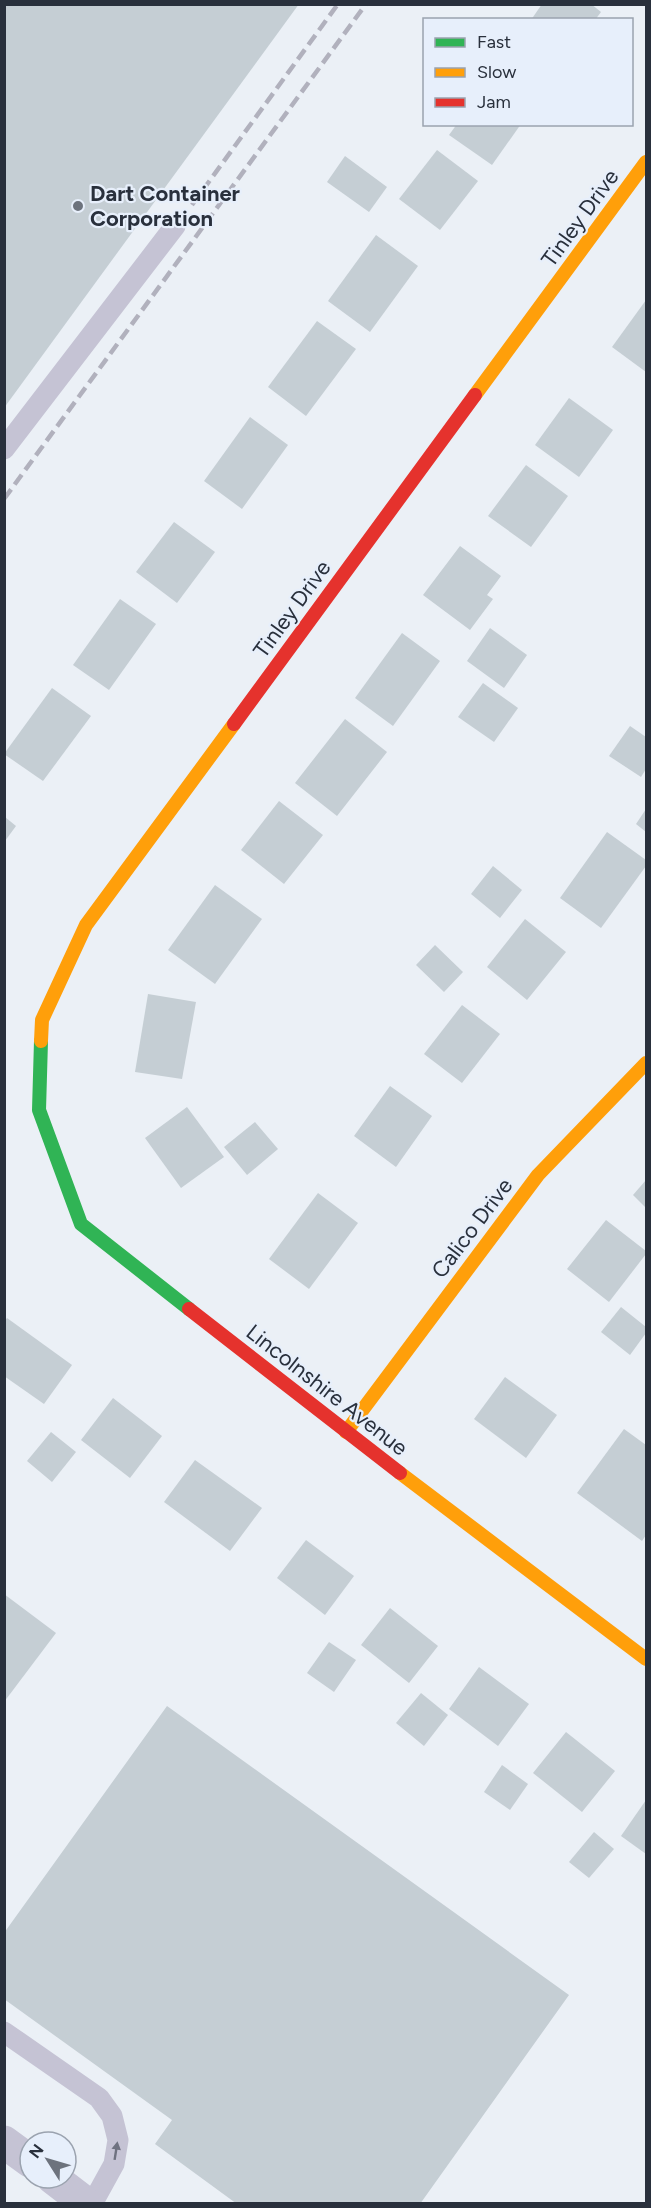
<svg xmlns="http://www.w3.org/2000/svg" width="651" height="2208" viewBox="0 0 651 2208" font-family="Figtree,sans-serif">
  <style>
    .building { fill: #c5ced4 }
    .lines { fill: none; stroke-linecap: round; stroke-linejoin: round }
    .lane { stroke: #c5c3d4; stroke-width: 21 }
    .street { stroke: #c5c3d4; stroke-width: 33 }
    .fast { stroke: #30b455; stroke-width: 14 }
    .slow { stroke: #ff9f0a; stroke-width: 14 }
    .jam { stroke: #e5322d; stroke-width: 14 }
    .rail { stroke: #b1b1bd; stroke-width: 4.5; stroke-dasharray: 12 6; stroke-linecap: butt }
    .oneway { fill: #6f7280 }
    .poi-dot { fill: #6d737d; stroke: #e7effb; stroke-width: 2 }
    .labels { text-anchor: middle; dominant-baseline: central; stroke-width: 4.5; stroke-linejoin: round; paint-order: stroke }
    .poi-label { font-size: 22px; font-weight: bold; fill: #29303c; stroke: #e7effb; text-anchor: start }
    .street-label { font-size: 22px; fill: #29303c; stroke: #e7effb }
  </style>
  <rect width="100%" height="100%" fill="#ebf0f6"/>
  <g class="building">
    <path d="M4,4H299L4,408Z"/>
    <path d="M542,4H591L601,12L595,20H531Z"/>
    <path d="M457,124H521L492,165L449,135Z"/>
    <path d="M437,150L478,181L440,230L399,199Z"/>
    <path d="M345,156L387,187L369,212L327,182Z"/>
    <path d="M376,235L418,266L370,332L328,301Z"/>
    <path d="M646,300V372L612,347Z"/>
    <path d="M317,321L356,349L306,416L268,387Z"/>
    <path d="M569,398L613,430L579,477L535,445Z"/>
    <path d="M250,417L288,445L242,509L204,481Z"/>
    <path d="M526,465L568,496L531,547L488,516Z"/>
    <path d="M174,522L215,552L177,603L136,572Z"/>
    <path d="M460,546L501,576L487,595L493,599L470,630L423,595Z"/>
    <path d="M120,599L156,624L109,690L73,665Z"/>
    <path d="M490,628L527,655L504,688L467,661Z"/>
    <path d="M402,633L440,661L393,726L355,698Z"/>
    <path d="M483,683L518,708L494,742L458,717Z"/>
    <path d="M52,688L91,716L43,781L4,754Z"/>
    <path d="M345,719L387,752L337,816L295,783Z"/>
    <path d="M630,726L646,737V769L641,777L609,756Z"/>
    <path d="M279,801L323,835L284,884L241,850Z"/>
    <path d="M646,809V832L636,824Z"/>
    <path d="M5,817L16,826L5,841Z"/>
    <path d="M607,832L646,860V866L601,928L560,898Z"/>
    <path d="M493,866L522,890L500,918L471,894Z"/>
    <path d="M215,885L262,919L215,984L168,950Z"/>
    <path d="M525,919L566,952L527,1000L487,967Z"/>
    <path d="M435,945L463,972L444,992L416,965Z"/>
    <path d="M148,994L196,1002L182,1079L135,1072Z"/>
    <path d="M462,1005L500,1034L462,1083L424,1054Z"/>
    <path d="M390,1086L432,1116L396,1167L354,1136Z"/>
    <path d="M187,1107L224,1157L181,1188L145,1138Z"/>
    <path d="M255,1122L278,1149L247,1175L224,1147Z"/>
    <path d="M646,1180V1208L633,1195Z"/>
    <path d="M318,1193L358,1223L309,1289L269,1259Z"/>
    <path d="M606,1220L646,1251V1254L609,1302L567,1269Z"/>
    <path d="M621,1307L646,1327V1333L630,1355L601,1332Z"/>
    <path d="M7,1318L72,1365L44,1404L4,1376V1322Z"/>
    <path d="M505,1377L557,1415L526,1458L474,1419Z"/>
    <path d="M113,1398L162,1436L130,1478L81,1440Z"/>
    <path d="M624,1429L646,1445V1535L642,1541L577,1493Z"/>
    <path d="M51,1432L76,1452L52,1482L27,1461Z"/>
    <path d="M195,1460L262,1508L230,1551L164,1502Z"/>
    <path d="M306,1540L354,1576L325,1615L277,1578Z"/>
    <path d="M4,1594L56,1633L4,1702Z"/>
    <path d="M390,1608L438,1646L409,1683L361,1645Z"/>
    <path d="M329,1642L356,1660L334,1692L307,1673Z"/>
    <path d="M479,1667L529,1704L498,1746L449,1709Z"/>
    <path d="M421,1693L448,1715L424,1746L396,1723Z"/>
    <path d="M167,1706L569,1995L420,2204H237L155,2144L172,2120L4,1999V1933Z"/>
    <path d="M566,1732L615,1771L582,1812L533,1773Z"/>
    <path d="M502,1765L528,1784L510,1810L484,1792Z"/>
    <path d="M646,1800V1854L621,1836Z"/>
    <path d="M594,1832L614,1849L589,1878L569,1862Z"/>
  </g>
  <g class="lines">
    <g class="lane">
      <path d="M4,449L175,226"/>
      <path d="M4,2032L99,2098L112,2116L118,2140L114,2164L92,2204"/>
    </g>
    <g class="street">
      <path d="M4,2142L30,2161"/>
      <path d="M53,2178L87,2204"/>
    </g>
    <path class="fast" d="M41,1041L39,1110L81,1224L189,1309"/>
    <g class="slow">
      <path d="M475,395L646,162"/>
      <path d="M41,1041L42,1020L86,925L234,724"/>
      <path d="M346,1432L538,1175L646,1063"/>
      <path d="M400,1473L646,1659"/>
    </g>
    <g class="jam">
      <path d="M234,724L475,395"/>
      <path d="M189,1309L400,1473"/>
    </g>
    <g class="rail">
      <path d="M192,205L338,4"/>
      <path d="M4,499L366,4"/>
    </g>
  </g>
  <defs><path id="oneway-solid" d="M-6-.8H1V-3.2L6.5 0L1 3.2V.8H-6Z" transform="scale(1.5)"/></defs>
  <use class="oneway" href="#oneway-solid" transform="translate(116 2151) rotate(-81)"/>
  <circle class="poi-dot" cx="78" cy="206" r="6"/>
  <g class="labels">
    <g class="poi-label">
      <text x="90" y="193">Dart Container<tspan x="90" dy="25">Corporation</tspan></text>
    </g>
    <g class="street-label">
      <text transform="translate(580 218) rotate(-54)">Tinley Drive</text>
      <text transform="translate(292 609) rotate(-54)">Tinley Drive</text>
      <text transform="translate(472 1228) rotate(-53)">Calico Drive</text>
      <text transform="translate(327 1390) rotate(38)">Lincolnshire Avenue</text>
    </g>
  </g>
  <rect width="651" height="2208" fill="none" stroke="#29303c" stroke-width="12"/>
  <rect x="423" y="18" width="210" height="108" fill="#e7effb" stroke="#9ba3af" stroke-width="1.5"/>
  <rect x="435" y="38" width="30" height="9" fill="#30b455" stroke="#9ba3af" stroke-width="1.5"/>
  <text x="477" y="48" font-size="18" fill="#29303c">Fast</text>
  <rect x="435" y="68" width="30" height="9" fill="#ff9f0a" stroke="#9ba3af" stroke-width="1.5"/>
  <text x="477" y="78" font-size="18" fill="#29303c">Slow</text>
  <rect x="435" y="98" width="30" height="9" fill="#e5322d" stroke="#9ba3af" stroke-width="1.5"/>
  <text x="477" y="108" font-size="18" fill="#29303c">Jam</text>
  <g transform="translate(48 2160) rotate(307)"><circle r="28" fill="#e7effb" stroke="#9ba3af" stroke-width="1.5"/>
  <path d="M0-4.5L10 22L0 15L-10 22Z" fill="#6d737d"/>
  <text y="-9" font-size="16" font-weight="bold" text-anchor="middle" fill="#29303c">N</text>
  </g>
</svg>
